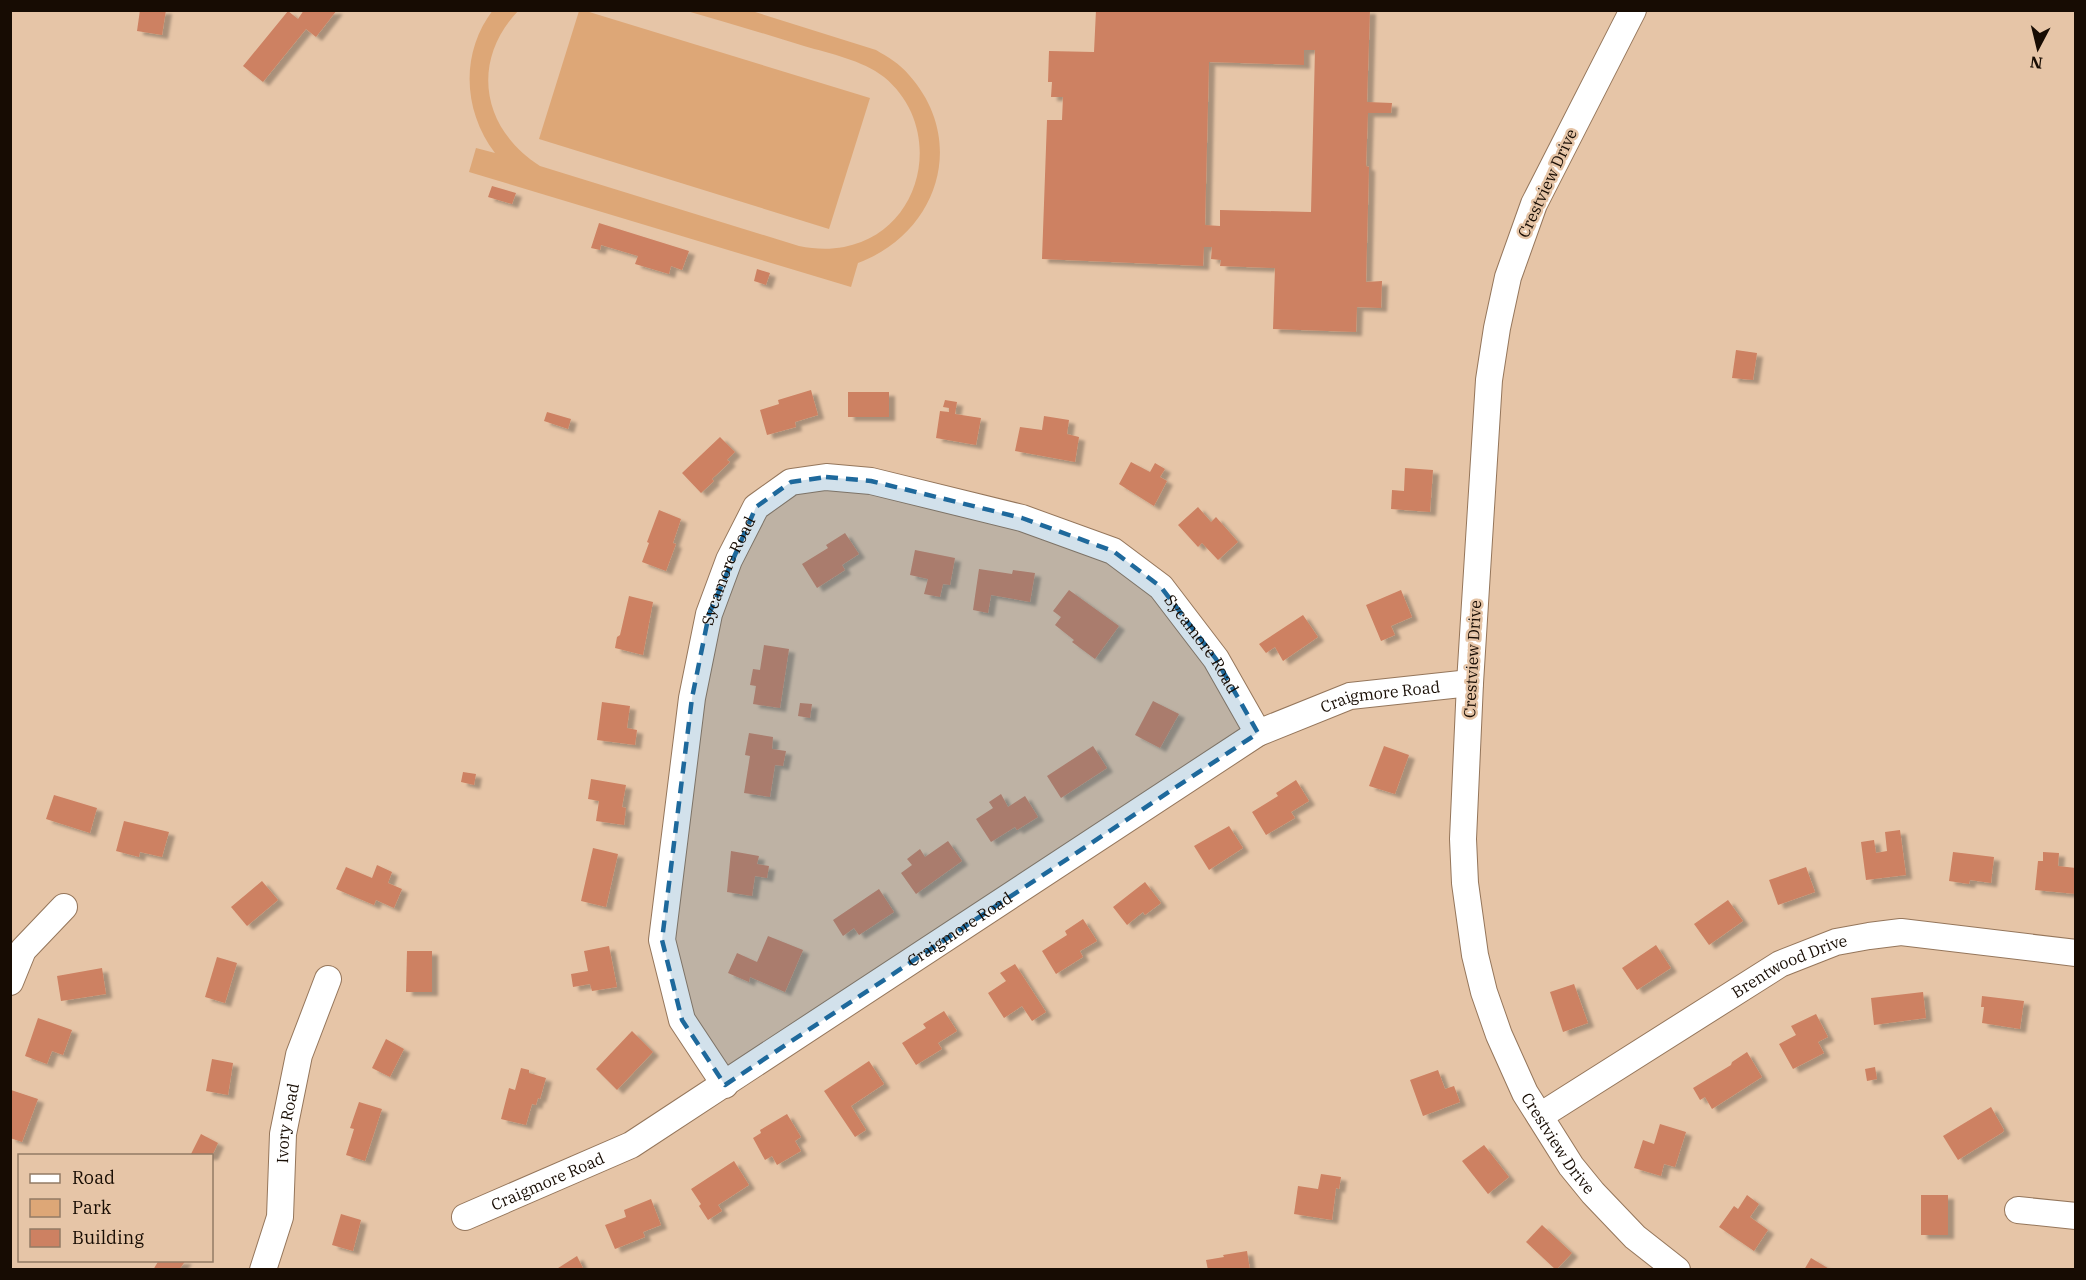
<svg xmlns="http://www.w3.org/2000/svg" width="2086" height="1280" viewBox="0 0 2086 1280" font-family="'IBM Plex Serif',serif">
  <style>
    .green { fill: #dda777 }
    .building { fill: #cd8162; fill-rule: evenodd; filter: url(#shadow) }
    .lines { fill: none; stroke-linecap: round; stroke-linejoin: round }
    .minor-casing { stroke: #95765b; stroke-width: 28 }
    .minor { stroke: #fff; stroke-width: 26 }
    .marked { fill: #1e699c; fill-opacity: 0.2; stroke: #1e699c; stroke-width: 4.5; stroke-dasharray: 12 8; stroke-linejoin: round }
    .labels { text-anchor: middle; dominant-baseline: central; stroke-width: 5; stroke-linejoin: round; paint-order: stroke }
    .street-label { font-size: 16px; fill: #170c03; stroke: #e6c5a7 }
  </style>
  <defs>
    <filter id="shadow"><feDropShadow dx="6" dy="4" stdDeviation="1.5" flood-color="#0004"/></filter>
  </defs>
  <rect width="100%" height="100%" fill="#e6c5a7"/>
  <g class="green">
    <path d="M493,10L518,11C470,62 482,129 540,166L799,246C814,249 828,250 844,247C924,232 946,128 884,77C862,60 831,54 804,46C765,34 726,22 687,11H752L876,50C888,57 900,64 909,75C968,141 938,233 858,263L851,287L469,172L476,148L495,153C463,111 460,53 493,10Z"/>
    <path d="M579,11H586L870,98L829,229L539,139Z"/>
  </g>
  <g class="building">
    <path d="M140,10H166L162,35L137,31Z"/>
    <path d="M304,10H337L316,37L306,29L263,82L243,66L288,11L298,19Z"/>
    <path d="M1096,10H1370L1367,102L1392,103L1391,113H1368L1366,166L1369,167L1366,282L1382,281L1381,308L1357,307L1356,332L1273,329L1275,268L1220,266L1221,260L1211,259L1212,247H1204L1203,266L1042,259L1047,120H1062L1063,97H1051L1052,82H1048L1049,51L1094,52ZM1304,50H1315L1311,212L1220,210V226L1205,225L1209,62L1304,65Z"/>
    <path d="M492,186L516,193L512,204L488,197Z"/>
    <path d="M599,223L689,251L682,270L671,266L669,274L635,264L638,256L601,245L600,250L591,248Z"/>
    <path d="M757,269L770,273L766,285L754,281Z"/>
    <path d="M1736,350L1757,353L1753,380L1732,378Z"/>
    <path d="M811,390L818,415L795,422L796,427L767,435L760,410L779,404L778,400Z"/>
    <rect x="848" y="392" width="41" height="25"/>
    <path d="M945,400L957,402L955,414L981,418L976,445L936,438L940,411L949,412V408L943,407Z"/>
    <path d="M547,412L571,419L568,429L544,421Z"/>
    <path d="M1044,416L1069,420L1067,434L1079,437L1075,462L1015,451L1020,427L1042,430Z"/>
    <path d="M720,437L735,452L727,460L730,462L712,479L714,481L701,493L682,473Z"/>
    <path d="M1131,462L1150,472L1155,463L1165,469L1160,477L1167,481L1154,506L1119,484Z"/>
    <path d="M1405,468L1433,470L1430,512L1391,509L1392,490L1404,491Z"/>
    <path d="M1198,507L1211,522L1216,517L1238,542L1218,560L1202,543L1198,547L1178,525Z"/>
    <path d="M659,510L681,519L673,543L676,544L666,571L642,562L649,543L647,542Z"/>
    <path d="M845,533L859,554L842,565L845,570L817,588L802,564L828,548L826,545Z"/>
    <path d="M915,550L955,558L950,585L943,584L940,597L924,594L928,579L910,575Z"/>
    <path d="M979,569L1012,574L1013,570L1035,573L1030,602L991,595L988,613L973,610Z"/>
    <path d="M1069,590L1119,626L1095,659L1072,642L1074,640L1055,625L1061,617L1053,611Z"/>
    <path d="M1401,590L1412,617L1391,626L1395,635L1381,641L1366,605Z"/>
    <path d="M629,596L653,602L643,655L615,648L617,637L620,635Z"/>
    <path d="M1303,615L1318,637L1283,661L1275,647L1266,653L1259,644Z"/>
    <path d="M764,645L789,649L780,708L753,704L756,686L750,685L753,669L760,670Z"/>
    <path d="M1153,701L1179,714L1160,748L1135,735Z"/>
    <path d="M602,702L630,706L627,728L637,730L635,745L597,740Z"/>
    <path d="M800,703L812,704L810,718L798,716Z"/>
    <path d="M749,733L773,737L772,749L786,751L783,766L775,765L770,797L744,793L750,756L745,755Z"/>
    <path d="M1093,746L1107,768L1061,798L1047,776Z"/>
    <path d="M1384,746L1409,755L1395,794L1369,786Z"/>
    <path d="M463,772L476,774L474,785L461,782Z"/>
    <path d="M591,779L626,785L622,807L626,808L624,825L596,821L599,801L588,799Z"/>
    <path d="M1296,780L1309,801L1291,812L1295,818L1266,835L1252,812L1278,796L1276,793Z"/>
    <path d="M1001,794L1008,807L1025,796L1038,817L1017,830L1015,827L991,842L976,819L993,808L989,802Z"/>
    <path d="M54,795L97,808L90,833L46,819Z"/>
    <path d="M124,821L169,832L162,857L140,852L139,857L116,851Z"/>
    <path d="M1229,826L1243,848L1209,870L1194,846Z"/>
    <path d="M1900,830L1906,875L1866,880L1861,842L1874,840L1876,853L1887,851L1885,832Z"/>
    <path d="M948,841L962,861L916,894L901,873L912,865L907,859L920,849L925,857Z"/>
    <path d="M593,848L618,854L606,907L581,901Z"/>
    <path d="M731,851L759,856L757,864L769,866L767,878L755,876L752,896L727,892Z"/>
    <path d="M1953,852L1994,857L1991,883L1970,880L1969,884L1949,881Z"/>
    <path d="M2043,852L2059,853L2058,866L2076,868V894L2035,890L2038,861H2043Z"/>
    <path d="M377,865L392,872L388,883L402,889L394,908L376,900L374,905L336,889L346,867L372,878Z"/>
    <path d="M1806,867L1815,892L1778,905L1769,880Z"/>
    <path d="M262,881L278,900L247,926L231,907Z"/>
    <path d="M1145,882L1161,903L1145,915L1143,912L1127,925L1113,907Z"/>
    <path d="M879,889L894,912L859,935L854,928L843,936L833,920Z"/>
    <path d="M1728,900L1743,921L1709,945L1694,924Z"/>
    <path d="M1083,919L1097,941L1080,951L1083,957L1056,974L1042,951L1067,935L1065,931Z"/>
    <path d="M768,936L803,950L785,992L750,977L749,982L728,973L737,953L757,962Z"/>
    <path d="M1656,945L1671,968L1637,990L1622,968Z"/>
    <path d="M609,946L617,987L592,991L590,984L573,987L571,974L588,971L584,951Z"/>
    <path d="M407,951H432V992H406Z"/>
    <path d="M217,957L237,963L225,1003L205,997Z"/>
    <path d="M1015,964L1046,1012L1032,1021L1022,1006L1004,1018L988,993L1006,981L1000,973Z"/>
    <path d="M102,968L106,994L61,1001L57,976Z"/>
    <path d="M1574,984L1588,1023L1563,1032L1550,992Z"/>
    <path d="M1923,992L1926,1018L1874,1025L1871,998Z"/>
    <path d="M1982,996L2024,1001L2020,1029L1982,1023L1984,1007H1981Z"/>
    <path d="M944,1011L957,1031L938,1043L942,1049L916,1065L902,1043L926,1028L923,1024Z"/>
    <path d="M1816,1014L1828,1037L1818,1042L1824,1053L1793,1069L1779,1044L1796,1035L1791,1026Z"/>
    <path d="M38,1018L72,1030L63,1055L52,1051L47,1064L25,1056Z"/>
    <path d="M632,1031L653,1052L617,1090L596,1069Z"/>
    <path d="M386,1039L404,1049L390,1077L372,1068Z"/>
    <path d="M1747,1052L1762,1077L1712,1109L1705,1097L1700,1100L1693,1088L1731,1065L1732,1062Z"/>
    <path d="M212,1059L233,1063L228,1095L206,1091Z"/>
    <path d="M869,1061L884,1084L851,1106L866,1130L855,1137L824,1091Z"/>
    <path d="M1875,1067L1877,1079L1867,1081L1865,1069Z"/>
    <path d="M521,1068L529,1070V1073L546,1078L540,1099L538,1098L536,1105L532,1104L526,1125L501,1119L509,1088L515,1090Z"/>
    <path d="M1438,1070L1445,1089L1454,1086L1460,1102L1423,1116L1410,1080Z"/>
    <path d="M11,1090L38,1099L22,1142L10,1138Z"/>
    <path d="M359,1102L382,1109L365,1161L346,1155L354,1129L350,1128Z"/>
    <path d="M1991,1107L2004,1130L2003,1132L1958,1160L1943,1136Z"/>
    <path d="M787,1114L801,1137L795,1141L801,1151L777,1165L772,1156L765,1160L753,1138L761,1133L760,1130Z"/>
    <path d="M1660,1124L1686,1132L1675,1167L1664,1164L1661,1176L1634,1168L1643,1140L1654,1144Z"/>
    <path d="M201,1134L218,1143L212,1156H190Z"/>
    <path d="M1484,1145L1509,1177L1488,1194L1462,1161Z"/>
    <path d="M734,1161L749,1185L718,1205L722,1211L708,1220L699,1206L701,1204L691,1189Z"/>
    <path d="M1321,1174L1341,1177L1339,1189L1336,1188L1332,1220L1294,1214L1298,1186L1318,1189Z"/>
    <path d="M1747,1195L1759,1204L1750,1217L1768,1230L1754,1251L1719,1227L1734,1206L1738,1209Z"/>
    <rect x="1921" y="1195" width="27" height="40"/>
    <path d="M651,1199L661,1225L643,1232L645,1237L615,1249L605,1225L626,1217L624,1210Z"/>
    <path d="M341,1214L361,1220L353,1251L332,1245Z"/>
    <path d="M1542,1225L1572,1253L1556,1270L1526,1242Z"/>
    <path d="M1247,1251L1250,1270H1208L1206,1260L1224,1257L1223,1255Z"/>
    <path d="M577,1256L584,1270H555Z"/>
    <path d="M1811,1258L1831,1270H1804Z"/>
    <path d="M159,1260H186L179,1270H153Z"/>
  </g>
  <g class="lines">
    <g class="minor-casing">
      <g id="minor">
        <path id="s1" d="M1633,10L1534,204L1508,277L1497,328L1489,380L1470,683L1463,839L1465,883L1475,955L1484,992L1499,1035L1525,1093L1571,1166L1593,1193L1635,1237L1677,1270"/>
        <path d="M10,982L23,950L64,907"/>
        <path id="s2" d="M725,1085L682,1020L662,940L692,698L709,614L729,560L756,507L791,482L826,477L871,481L1022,518L1113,551L1161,587L1216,659L1258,733"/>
        <path id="s3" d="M1540,1116L1780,964L1836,942L1869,936L1901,932L2076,953"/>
        <path d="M2018,1210L2076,1216"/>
        <path id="s4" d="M465,1217L631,1145L1258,733L1350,696L1470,683"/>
        <path id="s5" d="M263,1270L280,1217L283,1134L299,1055L328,979"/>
      </g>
    </g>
    <use href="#minor" class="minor"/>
  </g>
  <path class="marked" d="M826,477L871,481L1022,518L1113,551L1161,587L1216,659L1258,733L725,1085L682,1020L662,940L692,698L709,614L756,507L791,482Z"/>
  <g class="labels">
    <g class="street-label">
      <text transform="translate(1547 183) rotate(-65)">Crestview Drive</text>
      <text stroke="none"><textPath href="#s2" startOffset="537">Sycamore Road</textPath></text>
      <text stroke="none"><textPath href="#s2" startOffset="1113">Sycamore Road</textPath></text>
      <text transform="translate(1472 659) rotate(-87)">Crestview Drive</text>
      <text stroke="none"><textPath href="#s4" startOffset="1060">Craigmore Road</textPath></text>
      <text stroke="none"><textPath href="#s4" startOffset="574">Craigmore Road</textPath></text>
      <text stroke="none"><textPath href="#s3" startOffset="292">Brentwood Drive</textPath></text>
      <text stroke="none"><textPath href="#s5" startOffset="150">Ivory Road</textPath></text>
      <text stroke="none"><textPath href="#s1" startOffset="1184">Crestview Drive</textPath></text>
      <text stroke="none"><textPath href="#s4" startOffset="90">Craigmore Road</textPath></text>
    </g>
  </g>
  <rect width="2086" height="1280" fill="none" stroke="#170c03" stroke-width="24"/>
  <rect x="18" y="1154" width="195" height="108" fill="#e6c5a7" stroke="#937b65" stroke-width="1.5"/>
  <rect x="30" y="1174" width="30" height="9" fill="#ffffff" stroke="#937b65" stroke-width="1.5"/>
  <text x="72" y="1184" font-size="18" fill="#170c03">Road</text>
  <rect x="30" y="1199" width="30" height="18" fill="#dda777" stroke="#937b65" stroke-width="1.5"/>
  <text x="72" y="1214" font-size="18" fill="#170c03">Park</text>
  <rect x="30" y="1229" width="30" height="18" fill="#cd8162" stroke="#937b65" stroke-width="1.5"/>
  <text x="72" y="1244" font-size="18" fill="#170c03">Building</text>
  <g transform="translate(2038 48) rotate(187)" stroke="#e6c5a7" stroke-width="4.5" paint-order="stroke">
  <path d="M0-4.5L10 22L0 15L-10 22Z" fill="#170c03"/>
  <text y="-9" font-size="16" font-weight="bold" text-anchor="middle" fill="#170c03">N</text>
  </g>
</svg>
